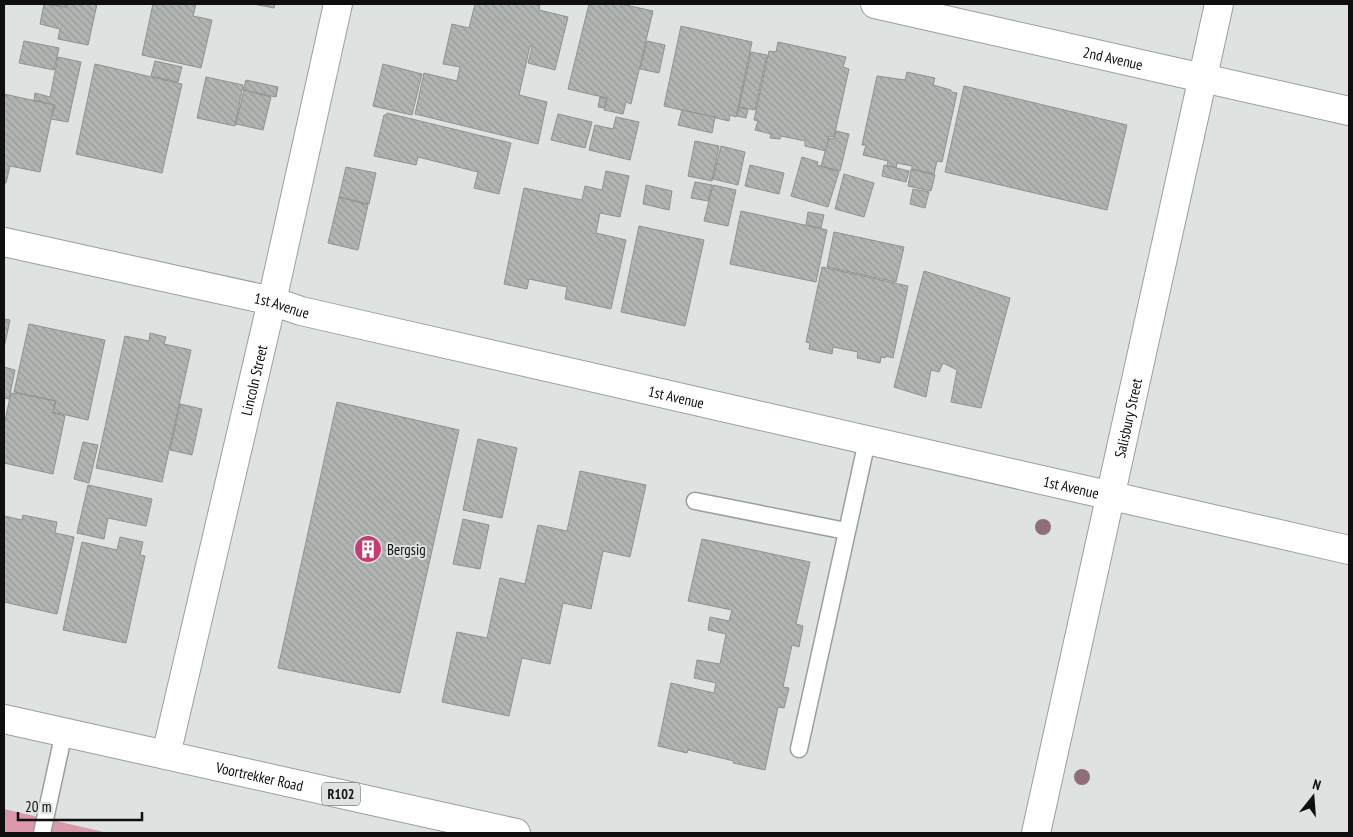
<svg xmlns="http://www.w3.org/2000/svg" width="1353" height="837" viewBox="0 0 1353 837" font-family="'PT Sans Narrow',sans-serif">
  <style>
    .green { fill: #dd98ac }
    .building { fill: url(#building-back-hatch); stroke: #8e928f }
    .lines { fill: none; stroke-linecap: round; stroke-linejoin: round }
    .lane-casing { stroke: #9b9f9c; stroke-width: 19 }
    .street-casing { stroke: #9b9f9c; stroke-width: 30 }
    .secondary-casing { stroke: #9b9f9c; stroke-width: 30 }
    .primary-casing { stroke: #9b9f9c; stroke-width: 30 }
    .lane { stroke: #fff; stroke-width: 16 }
    .street { stroke: #fff; stroke-width: 28 }
    .secondary { stroke: #fff; stroke-width: 28 }
    .primary { stroke: #fff; stroke-width: 28 }
    .tree { fill: #8d6e7a }
    .labels { text-anchor: middle; dominant-baseline: central; stroke-width: 4; stroke-linejoin: round; paint-order: stroke }
    .shield { fill: #dee2e0; stroke: #4c4e4d; stroke-width: 1 }
    .shield-label { font-size: 14px; font-weight: bold; fill: #0e0f0e }
    .street-label { font-size: 15px; fill: #0e0f0e; stroke: #dee2e0 }
    .poi-label { font-size: 15px; fill: #0e0f0e; stroke: #dee2e0; text-anchor: start }
  </style>
  <defs>
    <pattern id="building-back-hatch" width="6" height="6" patternUnits="userSpaceOnUse" patternTransform="scale(1.25)"><rect width="6" height="6" fill="#b1b5b2"/><path d="M-1 5l2 2M0 0l6 6M5-1l2 2" fill="none" stroke="#979a98"/></pattern>
  </defs>
  <rect width="100%" height="100%" fill="#dee2e0"/>
  <path class="green" d="M4,809L108,833H4Z"/>
  <g class="building">
    <path d="M44,4L66,7L67,4H97L88,45L58,39L60,29L40,24Z"/>
    <path d="M46,4H66V7Z"/>
    <path d="M153,4H196L193,16L212,20L201,68L142,55Z"/>
    <path d="M253,4H275L274,8Z"/>
    <path d="M475,4H540L539,10L568,17L555,70L528,63L532,47L530,46L519,95L547,102L538,144L415,114L424,73L457,81L460,67L443,64L452,24L469,28Z"/>
    <path d="M589,4H621L653,11L631,104L626,102L623,114L604,110L607,98L568,89Z"/>
    <path d="M681,26L752,42L736,117L730,115L729,121L664,106Z"/>
    <path d="M24,41L59,48L54,70L19,63Z"/>
    <path d="M647,41L665,45L659,73L640,69Z"/>
    <path d="M778,42L846,57L843,67L849,69L834,137L829,136L826,151L805,146V141L781,136L780,139L770,138L771,134L755,130L758,121L754,120L769,51L776,52Z"/>
    <path d="M751,52L767,55L755,110L739,107Z"/>
    <path d="M58,57L81,62L68,122L51,119L55,105L34,100L35,93L50,97Z"/>
    <path d="M155,61L182,67L178,82L151,76Z"/>
    <path d="M95,64L182,84L162,173L76,154Z"/>
    <path d="M383,64L422,74L412,115L373,106Z"/>
    <path d="M907,72L935,78L933,85L951,90V92L957,93L942,162L937,161L934,174L912,169V166L897,163L896,168L887,166L888,161L863,155L866,145H862L877,76L905,80Z"/>
    <path d="M206,77L243,85L235,126L197,118Z"/>
    <path d="M246,80L278,87L276,97L243,90Z"/>
    <path d="M964,86L1127,125L1107,210L945,172Z"/>
    <path d="M244,90L271,97L263,130L236,124Z"/>
    <path d="M4,94L54,105L40,172L10,166L6,183H4Z"/>
    <path d="M600,97L607,99L604,108L598,107Z"/>
    <path d="M739,107L748,110L746,118L737,116Z"/>
    <path d="M682,110L715,117L712,133L678,125Z"/>
    <path d="M387,113L511,143L499,194L474,188L478,172L418,157L416,165L374,156L384,115H387Z"/>
    <path d="M558,114L592,122L585,148L551,140Z"/>
    <path d="M616,117L639,122L630,160L589,150L595,125L613,129Z"/>
    <path d="M836,131L849,134L840,171L821,166L829,138L834,139Z"/>
    <path d="M695,141L719,146L712,181L688,176Z"/>
    <path d="M721,146L745,152L738,185L713,179Z"/>
    <path d="M802,157L818,162L817,165L839,172L828,207L791,196Z"/>
    <path d="M750,165L784,173L779,194L745,186Z"/>
    <path d="M884,165L909,171L906,182L882,176Z"/>
    <path d="M346,167L376,173L369,204L339,197Z"/>
    <path d="M911,169L935,175L931,191L908,186Z"/>
    <path d="M606,171L629,176L620,217L600,213L596,233L626,240L611,309L565,299L567,287L529,279L527,289L504,284L524,188L582,200L585,186L602,190Z"/>
    <path d="M844,174L874,183L864,217L835,209Z"/>
    <path d="M695,182L712,185L708,201L691,198Z"/>
    <path d="M646,185L672,191L669,210L643,204Z"/>
    <path d="M713,185L736,190L728,226L704,221Z"/>
    <path d="M913,189L929,192L925,208L910,204Z"/>
    <path d="M339,197L368,205L358,250L328,243Z"/>
    <path d="M741,211L827,230L816,282L730,264Z"/>
    <path d="M808,212L824,215L821,228L806,225Z"/>
    <path d="M639,226L704,240L685,326L621,312Z"/>
    <path d="M834,232L904,247L896,282L827,267Z"/>
    <path d="M822,267L908,286L893,358L886,356L885,358L881,357L880,363L857,358L858,352L833,347L832,354L809,349L810,343L806,342Z"/>
    <path d="M924,271L1010,298L981,408L951,402L957,370L943,363L939,372L931,370L926,397L894,387Z"/>
    <path d="M4,319L10,320L4,348Z"/>
    <path d="M29,324L105,340L88,420L53,412L56,401L14,392Z"/>
    <path d="M150,333L166,337L164,344L191,350L162,482L96,468L125,336L149,341Z"/>
    <path d="M4,367L15,370L9,399L4,398Z"/>
    <path d="M11,393L16,394L17,393L55,401L53,413L65,416L53,474L4,463V425Z"/>
    <path d="M337,402L459,430L400,693L278,668Z"/>
    <path d="M180,404L202,409L192,455L170,450Z"/>
    <path d="M478,439L517,448L502,518L463,510Z"/>
    <path d="M83,442L98,445L89,483L74,479Z"/>
    <path d="M580,471L646,485L630,557L603,551L591,609L563,603L550,664L522,658L509,716L442,702L457,632L487,638L500,578L525,584L538,525L567,531Z"/>
    <path d="M88,485L152,499L146,526L108,518L104,539L77,533Z"/>
    <path d="M23,515L57,522L55,533L74,537L57,614L4,602V516L22,520Z"/>
    <path d="M463,519L489,525L480,569L453,564Z"/>
    <path d="M120,537L143,542L140,555L145,556L126,643L63,630L82,542L117,550Z"/>
    <path d="M702,539L810,562L796,624L803,626L799,647L792,645L783,687L789,688L784,708L778,707L765,770L733,763L734,761L688,750L687,753L658,746L671,683L714,693L716,683L694,678L697,660L720,664L726,634L708,630L710,617L729,621L732,610L688,601Z"/>
  </g>
  <g class="lines">
    <g class="lane-casing">
      <g id="lane">
        <path d="M695,501L846,531"/>
        <path d="M799,749L867,441"/>
        <path d="M42,833L64,732"/>
      </g>
    </g>
    <g class="street-casing">
      <g id="street">
        <path id="s1" d="M875,4L1349,111"/>
        <path id="s2" d="M4,242L272,301L301,311L1349,550"/>
        <path id="s3" d="M1036,833L1219,4"/>
      </g>
    </g>
    <g class="secondary-casing">
      <g id="secondary">
        <path id="s4" d="M166,755L272,301L338,4"/>
      </g>
    </g>
    <g class="primary-casing">
      <g id="primary">
        <path id="s5" d="M4,719L516,833"/>
      </g>
    </g>
    <use href="#lane" class="lane"/>
    <use href="#street" class="street"/>
    <use href="#secondary" class="secondary"/>
    <use href="#primary" class="primary"/>
  </g>
  <g class="tree">
    <circle cx="1043" cy="527" r="8"/>
    <circle cx="1082" cy="777" r="8"/>
  </g>
  <defs>
    <g id="building-disc" transform="scale(1.4375)"><circle r="9.5" fill="#c63b72" stroke="#dee2e0"/><path d="M-4-6H4V6H1V3H-1V6H-4ZM-2.5-4.3h1.7v1.8h-1.7ZM.8-4.3h1.7v1.8H.8ZM-2.5-1h1.7V.8h-1.7ZM.8-1h1.7V.8H.8Z" fill="#fff"/></g>
  </defs>
  <g fill-rule="evenodd">
    <use href="#building-disc" x="368" y="549"/>
  </g>
  <g class="labels">
    <rect class="shield" x="322" y="782.5" width="38" height="23" rx="4"/>
    <g class="shield-label">
      <text x="341" y="794">R102</text>
    </g>
    <g class="street-label">
      <text stroke="none"><textPath href="#s1" startOffset="244">2nd Avenue</textPath></text>
      <text stroke="none"><textPath href="#s2" startOffset="285">1st Avenue</textPath></text>
      <text stroke="none"><textPath href="#s4" startOffset="385">Lincoln Street</textPath></text>
      <text stroke="none"><textPath href="#s2" startOffset="690">1st Avenue</textPath></text>
      <text stroke="none"><textPath href="#s3" startOffset="425">Salisbury Street</textPath></text>
      <text stroke="none"><textPath href="#s2" startOffset="1095">1st Avenue</textPath></text>
      <text stroke="none"><textPath href="#s5" startOffset="262">Voortrekker Road</textPath></text>
    </g>
    <g class="poi-label">
      <text x="387" y="549">Bergsig</text>
    </g>
  </g>
  <rect width="1353" height="837" fill="none" stroke="#0e0f0e" stroke-width="10"/>
  <g transform="translate(1313 797) rotate(17)" stroke="#dee2e0" stroke-width="4" paint-order="stroke">
  <path d="M0-4L9 19L0 12L-9 19Z" fill="#0e0f0e"/>
  <text y="-8" font-size="14" font-weight="bold" text-anchor="middle" fill="#0e0f0e">N</text>
  </g>
  <path d="M18 812v8h124v-8" fill="none" stroke="#0e0f0e" stroke-width="2.5"/>
  <text x="25" y="812" font-size="15" fill="#0e0f0e" stroke="#dee2e0" stroke-width="4" paint-order="stroke">20 m</text>
</svg>
